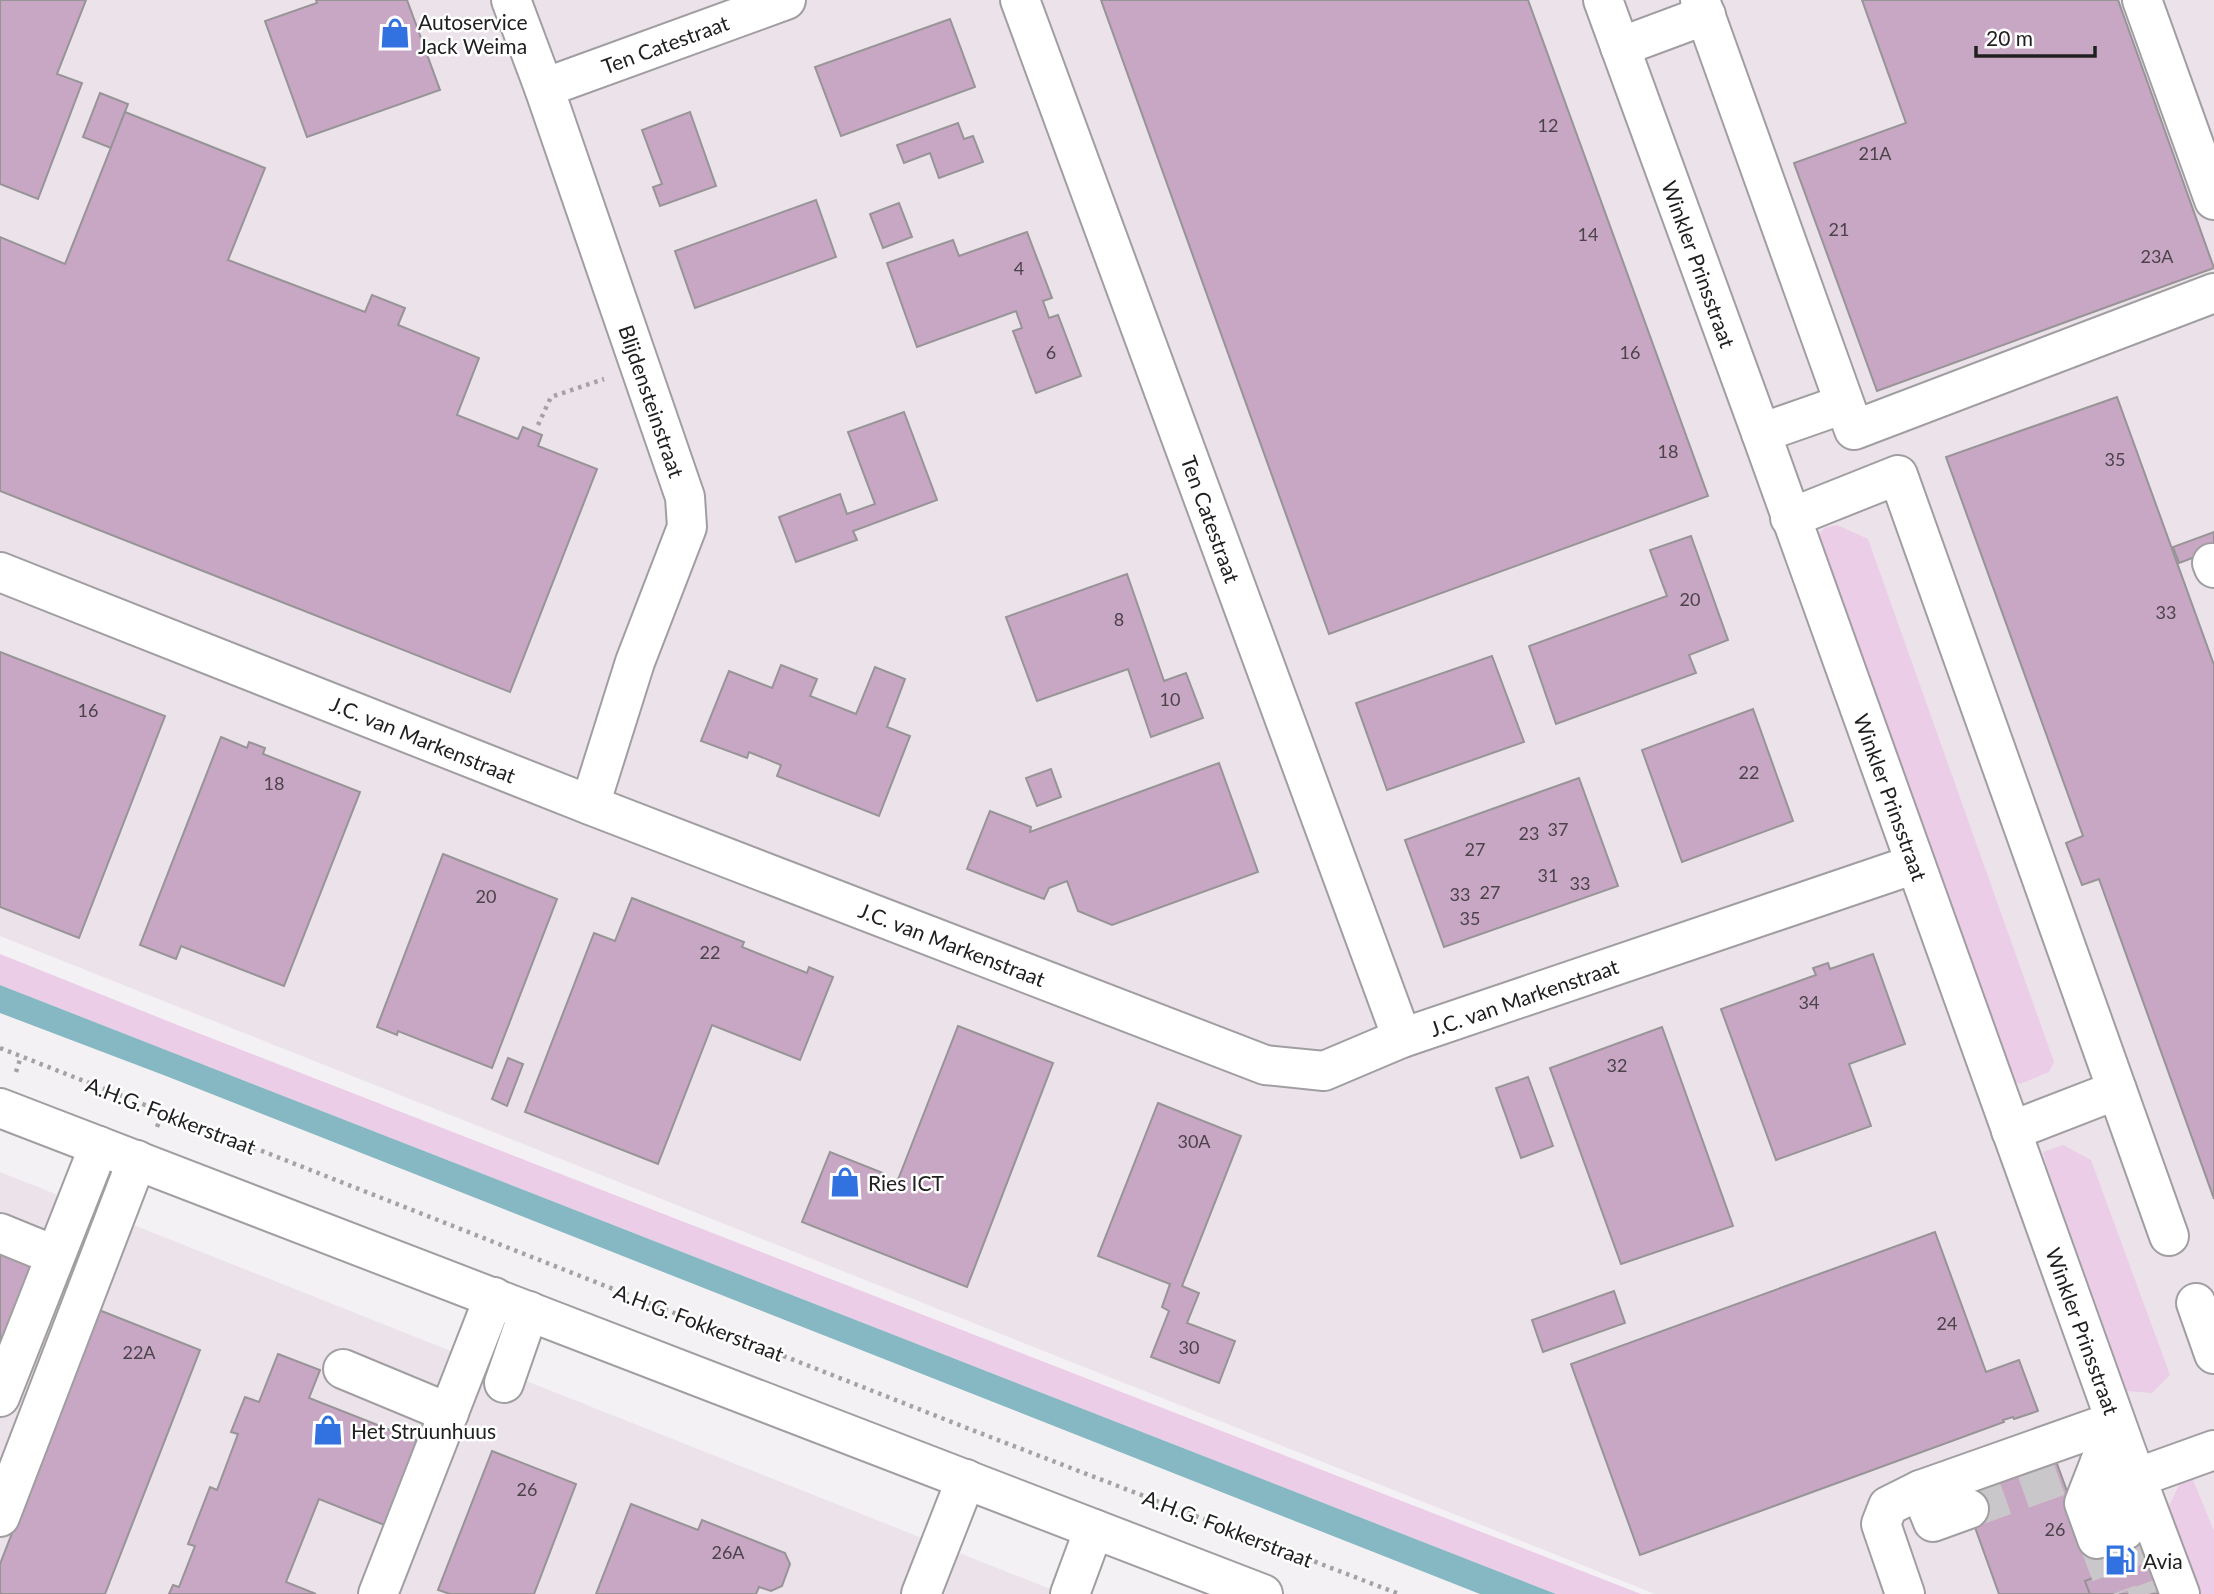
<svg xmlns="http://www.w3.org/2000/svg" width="2214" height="1594" viewBox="0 0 2214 1594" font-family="Lato,sans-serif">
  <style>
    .built { fill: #ebe2ea }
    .green { fill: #ebcde7 }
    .water { fill: #85b8c2 }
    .building { fill: #c8a7c4; stroke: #979496; stroke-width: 2 }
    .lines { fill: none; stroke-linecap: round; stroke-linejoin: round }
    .minor-tunnel { stroke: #cac7ca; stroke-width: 38; stroke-dasharray: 38 19; stroke-linecap: butt }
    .minor-casing { stroke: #a19ea1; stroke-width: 42 }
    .path { stroke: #a5a2a5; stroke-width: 4.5; stroke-dasharray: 3.5 5; stroke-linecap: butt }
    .minor { stroke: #fff; stroke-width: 38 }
    .labels { text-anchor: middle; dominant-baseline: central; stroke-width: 5; stroke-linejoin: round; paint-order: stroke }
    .number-label { font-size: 18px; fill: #4b424a }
    .poi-label { font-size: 21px; fill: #212021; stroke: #fff; text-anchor: start }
    .street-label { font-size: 21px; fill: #212021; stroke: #fff }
  </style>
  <rect width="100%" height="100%" fill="#f4f1f4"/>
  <g class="built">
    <path d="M0,0H2214V1594H1655L0,936Z"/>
    <path d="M0,1172L1063,1594H0Z"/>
  </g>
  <g class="green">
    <path d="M1837,525L1868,539L2054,1062L2049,1072L2020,1084L2008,1080L1816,539L1824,528Z"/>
    <path d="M0,954L180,1026L1641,1594H1556L0,985Z"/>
    <path d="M2063,1145L2091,1160L2170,1375L2152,1393L2127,1391L2047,1167L2043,1152Z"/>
    <path d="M2191,1475L2214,1531V1594H2201L2169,1506L2180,1483Z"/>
  </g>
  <path class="water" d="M0,985L1556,1594H1480L166,1076L0,1013Z"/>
  <g class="building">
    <path d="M0,0H86L57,74L82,83L38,199L0,184Z"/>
    <path d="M316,0H407L440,90L307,137L265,21L317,3Z"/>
    <path d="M1101,0H1528L1708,496L1329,634Z"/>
    <path d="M1862,0H2118L2214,268L1877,391L1794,163L1906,123Z"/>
    <path d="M950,19L975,87L841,136L815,67Z"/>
    <path d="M100,93L128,104L111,148L83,137Z"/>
    <path d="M125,112L265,168L228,260L365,312L372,295L405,308L398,325L479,358L457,415L518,439L523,427L542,435L538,446L597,469L510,692L0,491V237L65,264Z"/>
    <path d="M690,112L716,186L660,206L653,187L662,184L642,130Z"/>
    <path d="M958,123L964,139L973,136L983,162L939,178L930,153L904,163L897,145Z"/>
    <path d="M816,200L836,257L695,308L675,251Z"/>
    <path d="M899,203L912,237L883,248L870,214Z"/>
    <path d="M1027,232L1052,298L1043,301L1049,318L1058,315L1081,376L1036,393L1013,331L1022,328L1016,311L917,347L887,263L953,240L959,256Z"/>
    <path d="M2117,397L2214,665V1199L2099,879L2082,885L2066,843L2083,836L1946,457Z"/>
    <path d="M904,412L937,500L853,531L857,540L796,562L779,517L840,494L847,514L875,504L848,432Z"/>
    <path d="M2214,532V550L2179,563L2173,547Z"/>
    <path d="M1691,536L1728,640L1689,655L1696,673L1556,724L1529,646L1667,596L1650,550Z"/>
    <path d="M1127,574L1164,681L1186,673L1203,718L1151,737L1128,669L1037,701L1006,617Z"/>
    <path d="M0,652L165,716L79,938L0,907Z"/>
    <path d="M1492,656L1524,742L1387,790L1356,703Z"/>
    <path d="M781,665L817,679L810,696L856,714L875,667L905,679L887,727L910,736L879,816L777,776L781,765L749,752L747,758L701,741L729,671L772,688Z"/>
    <path d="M1753,709L1793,821L1682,862L1642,750Z"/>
    <path d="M221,737L247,748L249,742L265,748L263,754L360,792L284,986L181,946L176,959L140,945Z"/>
    <path d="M1219,763L1258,872L1112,925L1078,911L1067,881L1049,888L1044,899L967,869L990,811L1031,827L1030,832Z"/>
    <path d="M1051,769L1061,797L1037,806L1026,778Z"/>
    <path d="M1579,778L1618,886L1444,947L1405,840Z"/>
    <path d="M443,854L557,899L492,1068L398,1031L397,1035L377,1027Z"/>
    <path d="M632,898L744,942L742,947L807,973L809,967L833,977L800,1060L712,1025L658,1164L525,1112L594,933L615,941Z"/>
    <path d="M1873,954L1905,1044L1849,1064L1871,1126L1776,1160L1721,1009L1816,975L1813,968L1828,963L1830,969Z"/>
    <path d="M958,1026L1053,1063L967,1287L802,1222L830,1152L883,1173L879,1184L894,1190Z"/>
    <path d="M1662,1027L1733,1226L1621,1264L1550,1068Z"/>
    <path d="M508,1058L523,1064L507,1106L492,1099Z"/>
    <path d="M1528,1077L1553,1146L1521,1158L1496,1088Z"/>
    <path d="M1158,1103L1241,1136L1182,1286L1199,1293L1187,1323L1235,1341L1219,1383L1151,1357L1169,1311L1162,1307L1170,1284L1098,1256Z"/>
    <path d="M1935,1232L1986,1372L2019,1360L2038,1411L2014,1419L2013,1417L2003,1420L2004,1422L1640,1555L1571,1364Z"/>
    <path d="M0,1246L34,1260L0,1348Z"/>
    <path d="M1614,1291L1625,1323L1543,1352L1532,1320Z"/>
    <path d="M99,1310L200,1350L105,1594H2L0,1593V1564Z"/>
    <path d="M278,1354L320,1370L309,1398L421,1442L387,1526L319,1499L286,1582L316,1594H169L173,1585L179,1587L195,1546L188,1544L210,1487L217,1490L238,1434L231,1432L245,1397L259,1402Z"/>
    <path d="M492,1451L576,1484L534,1594H450L438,1590Z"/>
    <path d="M2056,1461L2098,1576L2085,1581L2090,1594H1999L1963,1494Z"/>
    <path d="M631,1504L698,1530L702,1520L785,1553L790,1564L782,1586L771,1591L759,1587L756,1594H596Z"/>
    <path d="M2137,1526L2161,1594H2090L2085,1581L2098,1576L2086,1544Z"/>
  </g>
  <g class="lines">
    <g class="minor-tunnel">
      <path d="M1969,1509L2061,1476"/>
      <path d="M2125,1530L2149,1594"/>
      <path d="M2097,1539L2118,1594"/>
    </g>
    <g class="minor-casing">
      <g id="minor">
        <path d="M511,0L544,88L685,497L687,527L635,662L590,805"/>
        <path d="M1020,0L1402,1038"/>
        <path d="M1603,0L1761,433L2127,1453L2180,1594"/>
        <path d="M1700,0L1854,430L2214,293"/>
        <path d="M2142,0L2214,200"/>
        <path d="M1620,47L1706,15"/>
        <path d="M544,88L786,0"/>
        <path d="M1761,433L1844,404"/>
        <path d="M1790,518L1898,475L2169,1236"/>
        <path d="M2212,563L2214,568"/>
        <path d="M0,572L590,805L1265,1065L1324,1071L1402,1038L1915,864"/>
        <path d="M0,1108L1263,1594"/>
        <path d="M2011,1131L2117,1090"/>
        <path d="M0,1233L54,1255"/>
        <path d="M2196,1303L2214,1354"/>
        <path d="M343,1369L449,1413"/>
        <path d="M504,1383L529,1311"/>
        <path d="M0,1397L99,1146"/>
        <path d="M2100,1462L2125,1530"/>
        <path d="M2136,1478L2214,1450"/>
        <path d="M1920,1490L1933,1522L1969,1509"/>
        <path d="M0,1517L137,1160"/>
        <path d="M2097,1539L2084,1503L2100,1462"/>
        <path d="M378,1594L494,1297"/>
        <path d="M921,1594L966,1479"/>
        <path d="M1070,1594L1094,1529"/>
        <path d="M1905,1594L1881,1524L1888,1506L1920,1490L2115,1421"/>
      </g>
    </g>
    <g class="path">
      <path d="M538,425L551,397L604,379"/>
      <path d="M0,1048L972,1430L1399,1594"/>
      <path d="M16,1072L21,1056"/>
      <path d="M157,1127L163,1112"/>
    </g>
    <use href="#minor" class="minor"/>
  </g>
  <defs>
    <g id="shop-bare" transform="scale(2.415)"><path d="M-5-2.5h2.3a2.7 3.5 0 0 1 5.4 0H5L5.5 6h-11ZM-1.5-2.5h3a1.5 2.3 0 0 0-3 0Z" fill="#3272e0" stroke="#fff" stroke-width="2.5" paint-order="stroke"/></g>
    <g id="fuel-bare" transform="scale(2.415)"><path d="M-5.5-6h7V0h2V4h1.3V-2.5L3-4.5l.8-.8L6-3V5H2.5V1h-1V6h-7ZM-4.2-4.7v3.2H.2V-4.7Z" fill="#3272e0" stroke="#fff" stroke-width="2.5" paint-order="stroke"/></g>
  </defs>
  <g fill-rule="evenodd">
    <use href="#shop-bare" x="395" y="33"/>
    <use href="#shop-bare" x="845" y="1182"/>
    <use href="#shop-bare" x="328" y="1430"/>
    <use href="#fuel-bare" x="2120" y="1560"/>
  </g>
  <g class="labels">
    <g class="number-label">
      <text x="1548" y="125">12</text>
      <text x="1875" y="153">21A</text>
      <text x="1839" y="229">21</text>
      <text x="1588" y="234">14</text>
      <text x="2157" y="256">23A</text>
      <text x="1019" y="268">4</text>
      <text x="1051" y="352">6</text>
      <text x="1630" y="352">16</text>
      <text x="1668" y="451">18</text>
      <text x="2115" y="459">35</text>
      <text x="1690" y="599">20</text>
      <text x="2166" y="612">33</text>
      <text x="1119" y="619">8</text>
      <text x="1170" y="699">10</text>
      <text x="88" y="710">16</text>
      <text x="1749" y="772">22</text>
      <text x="274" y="783">18</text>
      <text x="1558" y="829">37</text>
      <text x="1529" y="833">23</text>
      <text x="1475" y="849">27</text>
      <text x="1548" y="875">31</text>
      <text x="1580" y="883">33</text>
      <text x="1490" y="892">27</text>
      <text x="1460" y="894">33</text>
      <text x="486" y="896">20</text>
      <text x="1470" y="918">35</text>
      <text x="710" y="952">22</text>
      <text x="1809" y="1002">34</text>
      <text x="1617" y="1065">32</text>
      <text x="1194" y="1141">30A</text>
      <text x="1947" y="1323">24</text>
      <text x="1189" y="1347">30</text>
      <text x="139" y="1352">22A</text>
      <text x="527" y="1489">26</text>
      <text x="2055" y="1529">26</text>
      <text x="728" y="1552">26A</text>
    </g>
    <g class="poi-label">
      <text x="418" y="21">Autoservice<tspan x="418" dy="24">Jack Weima</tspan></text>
      <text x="868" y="1182">Ries ICT</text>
      <text x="351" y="1430">Het Struunhuus</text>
      <text x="2143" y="1560">Avia</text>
    </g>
    <g class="street-label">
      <text transform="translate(665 44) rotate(-20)">Ten Catestraat</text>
      <text transform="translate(1699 264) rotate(70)">Winkler Prinsstraat</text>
      <text transform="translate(652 401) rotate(71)">Blijdensteinstraat</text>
      <text transform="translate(1211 519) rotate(70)">Ten Catestraat</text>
      <text transform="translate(423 739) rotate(22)">J.C. van Markenstraat</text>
      <text transform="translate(1891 797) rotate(70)">Winkler Prinsstraat</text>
      <text transform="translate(952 944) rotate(21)">J.C. van Markenstraat</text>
      <text transform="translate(1524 997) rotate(-19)">J.C. van Markenstraat</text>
      <text transform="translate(171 1115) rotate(21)">A.H.G. Fokkerstraat</text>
      <text transform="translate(699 1322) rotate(21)">A.H.G. Fokkerstraat</text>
      <text transform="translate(2083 1331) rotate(70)">Winkler Prinsstraat</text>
      <text transform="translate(1228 1528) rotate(21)">A.H.G. Fokkerstraat</text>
    </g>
  </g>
  <path d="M1976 46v10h119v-10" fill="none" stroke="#212021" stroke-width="3.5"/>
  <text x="1986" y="46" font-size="21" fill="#212021" stroke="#ffffff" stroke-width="5" paint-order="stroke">20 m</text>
</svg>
